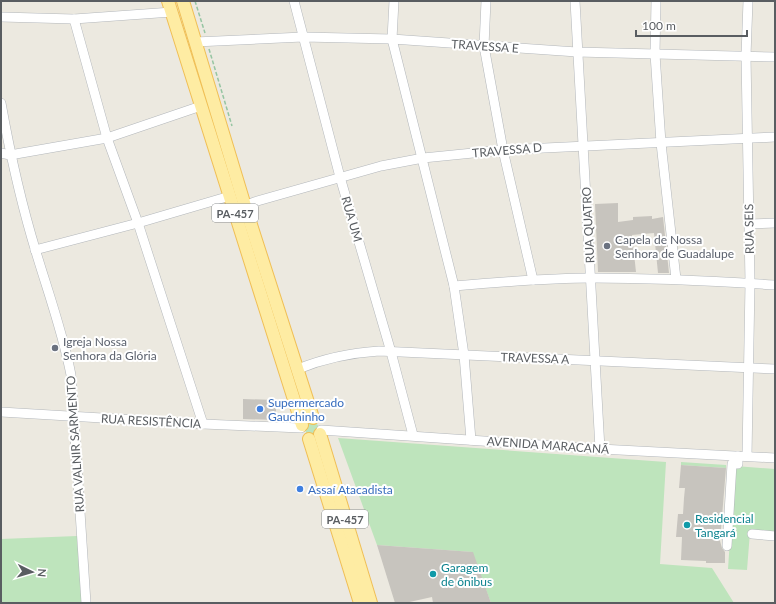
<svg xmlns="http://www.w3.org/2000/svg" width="776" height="604" viewBox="0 0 776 604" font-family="Lato,sans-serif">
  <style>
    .green { fill: #bee4bc }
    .building { fill: #c7c4be }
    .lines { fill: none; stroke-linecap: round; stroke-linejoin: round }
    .minor-casing { stroke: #b3b7bb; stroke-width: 10 }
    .major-casing { stroke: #f0bf56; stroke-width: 14 }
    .path { stroke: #96c5a2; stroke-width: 1.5; stroke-dasharray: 4 2; stroke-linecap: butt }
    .minor { stroke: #fff; stroke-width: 9 }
    .major { stroke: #feeca3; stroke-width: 12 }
    .worship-dot { fill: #6b7280; stroke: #fff; stroke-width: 1.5 }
    .shop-dot { fill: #3f7fe0; stroke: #fff; stroke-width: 1.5 }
    .culture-dot { fill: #0f9aa8; stroke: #fff; stroke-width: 1.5 }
    .labels { text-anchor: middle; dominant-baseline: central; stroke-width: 4; stroke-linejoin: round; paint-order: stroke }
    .shield { fill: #fff; stroke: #8b8e90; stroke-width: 1 }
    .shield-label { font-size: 11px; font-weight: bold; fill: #595d61 }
    .street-label { font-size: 12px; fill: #595d61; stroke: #fff }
    .worship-label { font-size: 12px; fill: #5b616d; stroke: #fff; text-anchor: start }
    .shop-label { font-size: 12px; fill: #366cbe; stroke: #fff; text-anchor: start }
    .culture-label { font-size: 12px; fill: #0d838f; stroke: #fff; text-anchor: start }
  </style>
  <rect width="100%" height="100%" fill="#ece9e0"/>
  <g class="green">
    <circle cx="312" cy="429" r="7"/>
    <path d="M338,438L666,462L660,564L712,568L734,603H491L472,552L377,545Z"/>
    <path d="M681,462L726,465V468L681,465Z"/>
    <path d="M735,466L775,469V533L750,532L747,570L728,569Z"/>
    <path d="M77,536L82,602L1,603V539Z"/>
  </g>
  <g class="building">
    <path d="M618,203V222L633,220V217L652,216V219L663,217L669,273H658L654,233L632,235L636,272H598L595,204Z"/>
    <path d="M243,399L276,400V420L243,419Z"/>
    <path d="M681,465L726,468L720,541L722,548L725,552V563H706V561L681,560L682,537H676L678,514H683L684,498L685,488H679Z"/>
    <path d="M377,545L473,552L491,603H433L432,597L405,603H395Z"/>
  </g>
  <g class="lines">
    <g class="minor-casing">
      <g id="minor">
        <path d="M294,1L340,177L391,352L413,435"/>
        <path d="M394,1L392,39L454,286L464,355L471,440"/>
        <path d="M486,1L484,46L503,150L533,280"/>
        <path d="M575,1L600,449"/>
        <path d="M656,1L655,54L661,143L676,279"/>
        <path d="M1,17L74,19L172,12"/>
        <path d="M74,19L107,138L138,223L203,424"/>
        <path d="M195,42L303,37L392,39L577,52L775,57"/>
        <path d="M1,103C10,153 21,203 36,252C48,292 63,333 71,375L86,603"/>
        <path d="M1,153L10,155L107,138L201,106"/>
        <path d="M245,206L254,202L381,166L423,158L503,150L775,137"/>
        <path d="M749,224L775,223"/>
        <path d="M35,250L138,223L230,196"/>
        <path d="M454,286C500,282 546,278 592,278C653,278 714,281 775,285"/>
        <path d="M298,369C325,358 349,353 379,351L775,369"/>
        <path d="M1,412L203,424L301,428"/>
        <path d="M321,430L600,449L775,458"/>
        <path d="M747,456L750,283L746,56L748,1"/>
        <path d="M752,534L775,536"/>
        <path d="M727,546L732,464H738V456"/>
      </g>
    </g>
    <g class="major-casing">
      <g id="major">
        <path d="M168,1L302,425"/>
        <path d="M183,1L245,206L313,418"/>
        <path d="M320,434L371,603"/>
        <path d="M309,439L360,603"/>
      </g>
    </g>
    <g class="path">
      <path d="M195,1L205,33"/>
      <path d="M209,49L232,126"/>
    </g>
    <use href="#minor" class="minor"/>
    <use href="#major" class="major"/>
  </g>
  <g class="worship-dot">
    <circle cx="607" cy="246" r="4"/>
    <circle cx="55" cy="348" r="4"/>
  </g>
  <g class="shop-dot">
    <circle cx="260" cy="409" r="4"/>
    <circle cx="300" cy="489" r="4"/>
  </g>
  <g class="culture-dot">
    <circle cx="687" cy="525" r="4"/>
    <circle cx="433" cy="574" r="4"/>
  </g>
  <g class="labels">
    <g class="shield">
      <rect x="212" y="204" width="46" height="18" rx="3"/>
      <rect x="322" y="510" width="46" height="18" rx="3"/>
    </g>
    <g class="shield-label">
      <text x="235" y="213">PA-457</text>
      <text x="345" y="519">PA-457</text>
    </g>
    <g class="street-label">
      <text transform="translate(485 46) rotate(4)">TRAVESSA E</text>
      <text transform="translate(507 150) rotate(-5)">TRAVESSA D</text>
      <text transform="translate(352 219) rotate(74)">RUA UM</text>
      <text transform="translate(588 225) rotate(-93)">RUA QUATRO</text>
      <text transform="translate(749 229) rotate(-91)">RUA SEIS</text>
      <text transform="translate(535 358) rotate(2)">TRAVESSA A</text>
      <text transform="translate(151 421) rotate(3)">RUA RESISTÊNCIA</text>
      <text transform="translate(75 444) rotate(-94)">RUA VALNIR SARMENTO</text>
      <text transform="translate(548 445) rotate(4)">AVENIDA MARACANÃ</text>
    </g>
    <g class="worship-label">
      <text x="615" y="239">Capela de Nossa<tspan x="615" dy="14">Senhora de Guadalupe</tspan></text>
      <text x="63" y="341">Igreja Nossa<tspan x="63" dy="14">Senhora da Glória</tspan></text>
    </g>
    <g class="shop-label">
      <text x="268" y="402">Supermercado<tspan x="268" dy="14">Gauchinho</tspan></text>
      <text x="308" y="489">Assaí Atacadista</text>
    </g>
    <g class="culture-label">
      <text x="695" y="518">Residencial<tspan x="695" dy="14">Tangará</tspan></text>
      <text x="441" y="567">Garagem<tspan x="441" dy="14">de ônibus</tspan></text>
    </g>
  </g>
  <rect width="776" height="604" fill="none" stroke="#595d61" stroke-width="4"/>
  <g transform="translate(32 572) rotate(95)" stroke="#ffffff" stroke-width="3" paint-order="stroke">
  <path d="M0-3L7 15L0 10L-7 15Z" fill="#595d61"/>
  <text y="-6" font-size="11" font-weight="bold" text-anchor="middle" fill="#595d61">N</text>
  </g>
  <path d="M636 30v6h111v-6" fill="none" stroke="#595d61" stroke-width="2"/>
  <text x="642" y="30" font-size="12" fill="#595d61" stroke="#ffffff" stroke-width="3" paint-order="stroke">100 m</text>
</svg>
